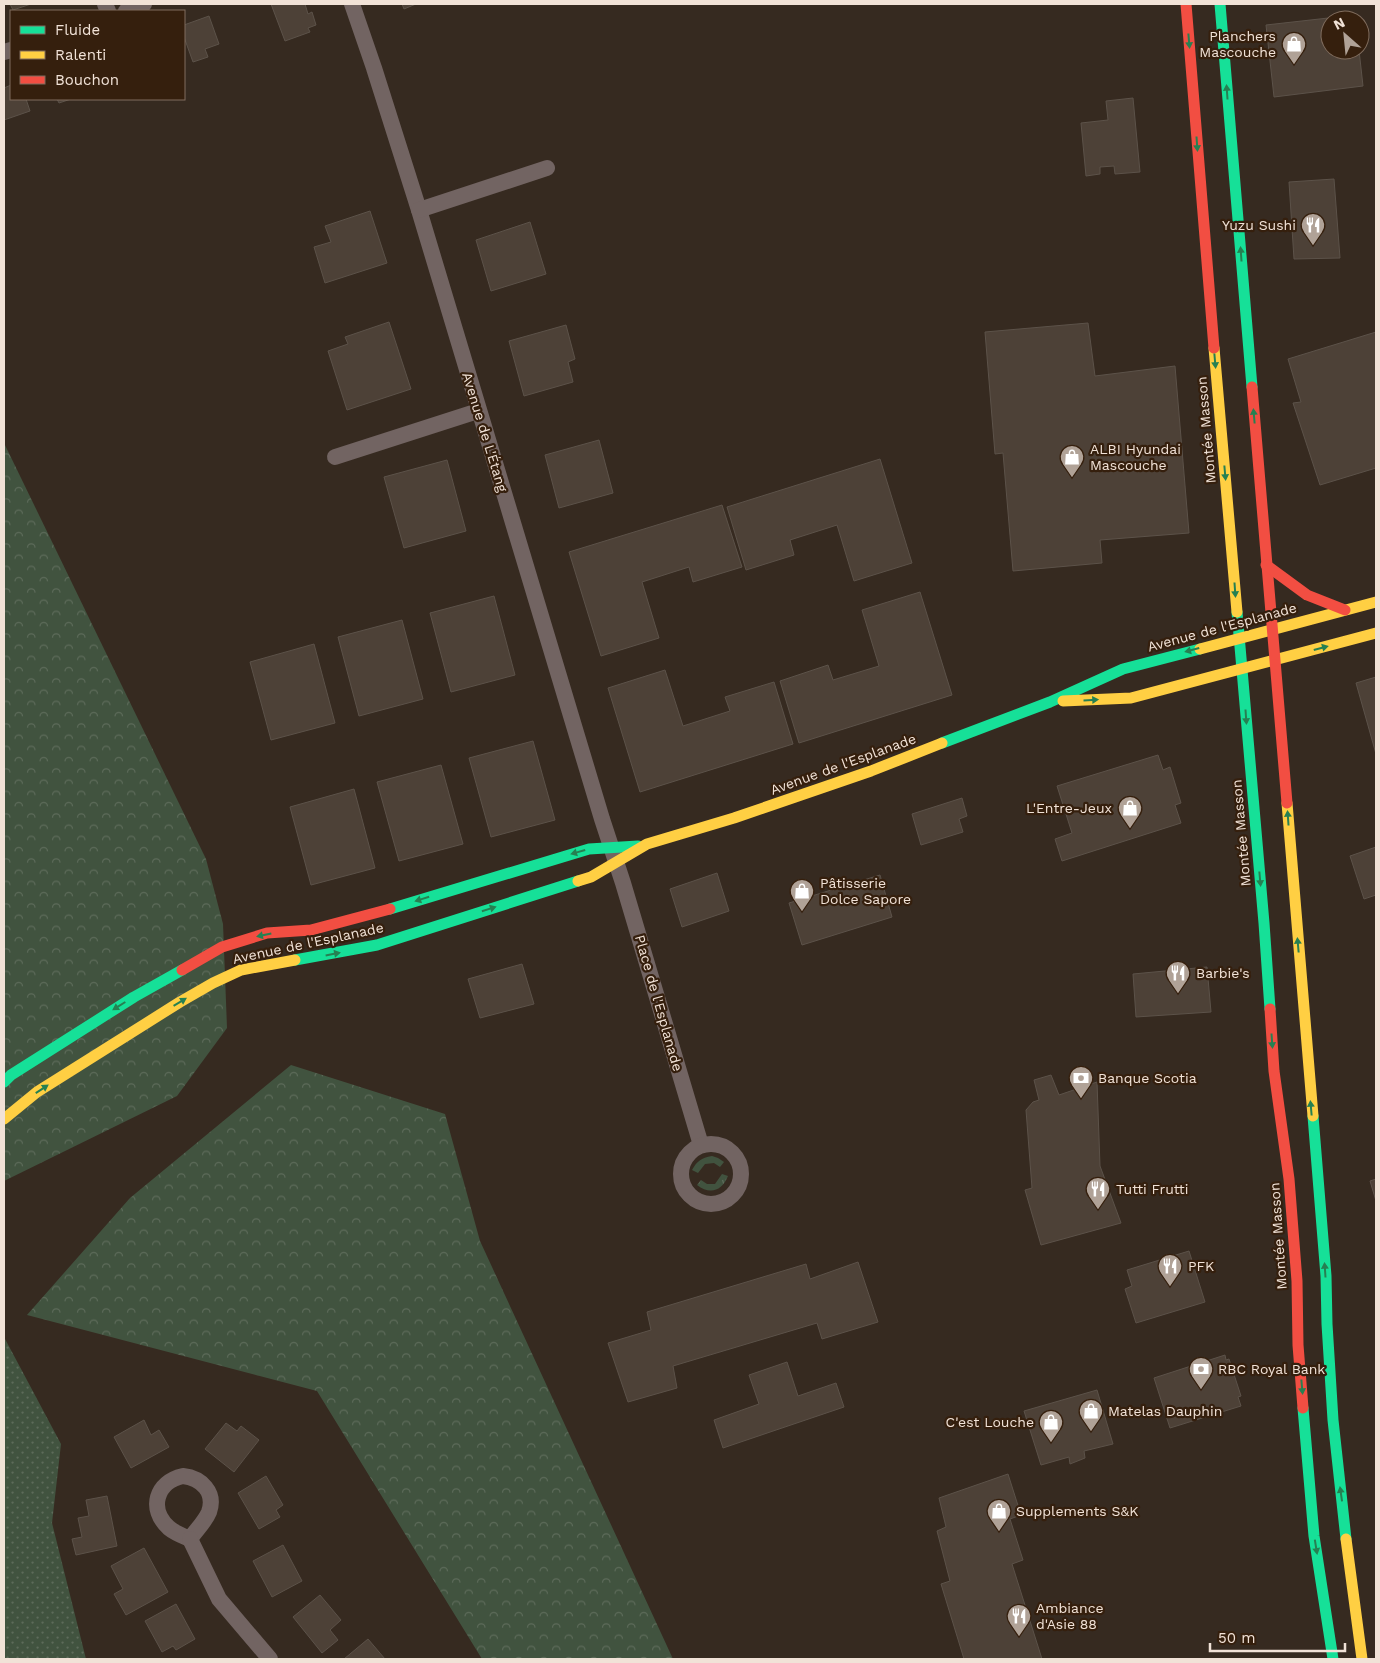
<svg xmlns="http://www.w3.org/2000/svg" width="1380" height="1663" viewBox="0 0 1380 1663" font-family="'Work Sans',sans-serif">
  <style>
    .grass { fill: url(#grass-tufts) }
    .forest { fill: url(#forest-crowns) }
    .park { fill: url(#park-dots) }
    .building { fill: #4d4137; stroke: #5c5249 }
    .lines { fill: none; stroke-linecap: round; stroke-linejoin: round }
    .street { stroke: #726462; stroke-width: 16 }
    .fast { stroke: #16e098; stroke-width: 11 }
    .slow { stroke: #ffcf43; stroke-width: 11 }
    .jam { stroke: #f24e42; stroke-width: 11 }
    .oneway { fill: #268052 }
    .labels { text-anchor: middle; dominant-baseline: central; stroke-width: 4.5; stroke-linejoin: round; paint-order: stroke }
    .poi-label { font-size: 14px; fill: #f1e2d7; stroke: #351f0d; text-anchor: start }
    .street-label { font-size: 14px; fill: #f1e2d7; stroke: #351f0d }
  </style>
  <defs>
    <pattern id="grass-tufts" width="24" height="20" patternUnits="userSpaceOnUse" patternTransform="scale(1.25)"><rect width="24" height="20" fill="#41533f"/><path d="M3 7l-1-3M5 7V3M7 7l1-3M15 17l-1-3M17 17v-4M19 17l1-3" fill="none" stroke="#5d6b5a"/></pattern>
    <pattern id="forest-crowns" width="20" height="18" patternUnits="userSpaceOnUse" patternTransform="scale(1.25)"><rect width="20" height="18" fill="#41533f"/><path d="M2 6a3 3 0 1 1 6 0M12 15a3 3 0 1 1 6 0" fill="none" stroke="#5d6b5a"/></pattern>
    <pattern id="park-dots" width="8" height="8" patternUnits="userSpaceOnUse" patternTransform="scale(1.25)"><rect width="8" height="8" fill="#41533f"/><path d="M2 2h.1M6 6h.1" fill="none" stroke="#5d6b5a" stroke-width="1.8" stroke-linecap="round"/></pattern>
  </defs>
  <rect width="100%" height="100%" fill="#362a20"/>
  <g class="grass">
    <path d="M712,1156L718,1158L724,1162L720,1167L714,1163L705,1164L698,1173L692,1170C697,1161 701,1158 712,1156Z"/>
    <path d="M722,1174L728,1176C722,1191 710,1195 697,1185L701,1180L707,1184H715Z"/>
  </g>
  <g class="forest">
    <path d="M4,443L206,859L223,924L227,1028L177,1096L4,1181Z"/>
    <path d="M291,1065L445,1114L480,1241L673,1659H482L317,1391L27,1315L130,1198Z"/>
  </g>
  <path class="park" d="M4,1337L61,1444L52,1523L86,1659H4Z"/>
  <g class="building">
    <path d="M10,4H31L13,10Z"/>
    <path d="M271,4H305L308,14L312,12L316,25L308,28L310,32L285,41Z"/>
    <path d="M402,4H416L404,9Z"/>
    <path d="M1355,15V20H1330V50H1359L1363,86L1274,97L1266,25Z"/>
    <path d="M209,16L219,44L205,49L208,57L193,62L184,37V25Z"/>
    <path d="M11,85V99H26L30,111L4,120V88Z"/>
    <path d="M1133,98L1140,172L1115,174L1114,166L1100,167V174L1086,176L1081,123L1108,120L1106,101Z"/>
    <path d="M57,99H71L59,103Z"/>
    <path d="M1334,179L1340,258L1294,259L1289,182Z"/>
    <path d="M370,211L387,263L325,283L314,247L331,242L325,226Z"/>
    <path d="M530,222L546,274L491,291L476,240Z"/>
    <path d="M389,322L411,389L347,410L328,351L348,344L345,337Z"/>
    <path d="M1088,323L1095,376L1175,366L1189,533L1100,540L1102,563L1013,571L1003,453L995,454L985,332Z"/>
    <path d="M566,325L575,359L568,362L573,382L524,396L509,341Z"/>
    <path d="M1376,332V468L1320,485L1293,403L1301,402L1288,359Z"/>
    <path d="M599,440L613,493L559,508L545,455Z"/>
    <path d="M880,459L912,563L854,581L837,525L790,540L794,555L746,570L727,507Z"/>
    <path d="M447,460L466,531L404,548L384,477Z"/>
    <path d="M722,505L742,567L693,582L689,567L642,582L659,638L601,656L569,552Z"/>
    <path d="M920,592L952,695L799,743L780,681L828,665L833,680L879,666L862,610Z"/>
    <path d="M494,596L515,675L451,692L430,613Z"/>
    <path d="M402,620L423,699L359,716L338,637Z"/>
    <path d="M314,644L335,723L271,740L250,662Z"/>
    <path d="M665,670L683,726L730,711L725,697L774,682L793,744L640,792L608,688Z"/>
    <path d="M1376,677V754L1356,683Z"/>
    <path d="M533,741L555,820L491,837L469,758Z"/>
    <path d="M1158,755L1163,770L1170,767L1181,803L1175,805L1181,823L1062,861L1055,839L1072,833L1057,786Z"/>
    <path d="M441,765L463,844L399,861L377,782Z"/>
    <path d="M354,789L375,868L311,885L290,807Z"/>
    <path d="M962,798L967,816L959,819L963,832L921,845L912,814Z"/>
    <path d="M1376,847V895L1364,899L1350,856Z"/>
    <path d="M717,873L729,911L682,927L670,889Z"/>
    <path d="M880,875L892,917L802,945L789,903Z"/>
    <path d="M522,964L534,1004L480,1018L468,979Z"/>
    <path d="M1207,967L1211,1012L1136,1017L1133,974Z"/>
    <path d="M1051,1075L1059,1095L1097,1082L1100,1166L1121,1223L1041,1245L1025,1190L1032,1188L1026,1110L1033,1102L1039,1100L1034,1080Z"/>
    <path d="M1376,1179V1201L1370,1181Z"/>
    <path d="M1189,1251L1205,1302L1136,1323L1125,1289L1132,1286L1127,1270Z"/>
    <path d="M858,1262L878,1322L822,1339L817,1323L673,1366L677,1388L628,1402L608,1343L651,1330L647,1312L806,1264L810,1279Z"/>
    <path d="M1225,1355L1226,1360L1229,1359L1241,1396L1238,1397L1241,1406L1170,1428L1154,1378Z"/>
    <path d="M787,1362L798,1396L836,1383L844,1407L723,1448L714,1420L759,1404L749,1375Z"/>
    <path d="M1097,1390L1113,1444L1084,1451L1085,1458L1070,1464L1069,1457L1041,1465L1024,1411Z"/>
    <path d="M144,1420L151,1435L159,1430L169,1447L131,1468L114,1437Z"/>
    <path d="M226,1423L237,1431L241,1426L259,1440L234,1472L205,1449Z"/>
    <path d="M1008,1474L1021,1515L1010,1519L1023,1560L1012,1564L1042,1659H964L941,1584L950,1581L937,1531L946,1527L939,1498Z"/>
    <path d="M266,1476L283,1505L276,1510L280,1517L259,1529L238,1493Z"/>
    <path d="M107,1496L117,1546L76,1555L72,1539L82,1537L78,1518L89,1516L86,1500Z"/>
    <path d="M283,1545L302,1581L272,1597L253,1561Z"/>
    <path d="M144,1548L168,1592L126,1615L114,1594L123,1589L111,1566Z"/>
    <path d="M320,1595L341,1620L330,1630L338,1640L322,1653L293,1617Z"/>
    <path d="M176,1604L195,1639L176,1650L173,1646L162,1652L145,1621Z"/>
    <path d="M368,1639L385,1659H344Z"/>
  </g>
  <g class="lines">
    <g class="street">
      <path d="M105,4L108,11"/>
      <path d="M352,4L374,68L419,210L602,819L623,883L701,1145"/>
      <path d="M126,11L144,4"/>
      <path d="M4,52L11,50"/>
      <path d="M419,210L547,168"/>
      <path d="M335,457L478,411"/>
      <circle cx="711" cy="1174" r="30"/>
      <path d="M183,1476C201,1478 216,1492 209,1512C205,1522 196,1530 190,1539C183,1536 175,1533 169,1528C148,1509 156,1482 183,1476Z"/>
      <path d="M190,1539L219,1599L270,1659"/>
    </g>
    <g class="fast">
      <path d="M1220,4L1252,387"/>
      <path d="M1237,612L1264,923L1270,1009"/>
      <path d="M942,743L1050,702L1123,669L1200,649"/>
      <path d="M390,909L589,849L638,846"/>
      <path d="M295,960L377,945L578,881"/>
      <path d="M4,1082L11,1075L134,997L182,970"/>
      <path d="M1313,1116L1326,1276L1327,1324L1333,1420L1346,1539"/>
      <path d="M1303,1408L1314,1536L1333,1659"/>
    </g>
    <g class="slow">
      <path d="M1214,348L1237,612"/>
      <path d="M1200,649L1376,602"/>
      <path d="M1063,701L1131,698L1376,633"/>
      <path d="M1287,803L1313,1116"/>
      <path d="M578,881L591,877L647,844L734,818L871,771L942,743"/>
      <path d="M4,1119L37,1092L180,1002L213,983L241,970L295,960"/>
      <path d="M1346,1539L1362,1659"/>
    </g>
    <g class="jam">
      <path d="M1186,4L1214,348"/>
      <path d="M1252,387L1287,803"/>
      <path d="M1266,565L1307,595L1345,610"/>
      <path d="M182,970L222,947L267,933L311,930L390,909"/>
      <path d="M1270,1009L1274,1071L1289,1179L1297,1281L1298,1345L1303,1408"/>
    </g>
  </g>
  <defs><path id="oneway-solid" d="M-6-.8H1V-3.2L6.5 0L1 3.2V.8H-6Z" transform="scale(1.25)"/></defs>
  <g class="oneway">
    <use href="#oneway-solid" transform="translate(1189 41) rotate(85)"/>
    <use href="#oneway-solid" transform="translate(1227 92) rotate(-94)"/>
    <use href="#oneway-solid" transform="translate(1197 144) rotate(86)"/>
    <use href="#oneway-solid" transform="translate(1241 254) rotate(-94)"/>
    <use href="#oneway-solid" transform="translate(1215 361) rotate(85)"/>
    <use href="#oneway-solid" transform="translate(1254 416) rotate(-95)"/>
    <use href="#oneway-solid" transform="translate(1225 473) rotate(85)"/>
    <use href="#oneway-solid" transform="translate(1235 590) rotate(86)"/>
    <use href="#oneway-solid" transform="translate(1321 648) rotate(-15)"/>
    <use href="#oneway-solid" transform="translate(1192 650) rotate(165)"/>
    <use href="#oneway-solid" transform="translate(1091 700) rotate(-3)"/>
    <use href="#oneway-solid" transform="translate(1246 717) rotate(86)"/>
    <use href="#oneway-solid" transform="translate(1288 818) rotate(-94)"/>
    <use href="#oneway-solid" transform="translate(578 852) rotate(164)"/>
    <use href="#oneway-solid" transform="translate(1260 879) rotate(85)"/>
    <use href="#oneway-solid" transform="translate(422 899) rotate(162)"/>
    <use href="#oneway-solid" transform="translate(489 909) rotate(-18)"/>
    <use href="#oneway-solid" transform="translate(264 935) rotate(168)"/>
    <use href="#oneway-solid" transform="translate(1298 945) rotate(-95)"/>
    <use href="#oneway-solid" transform="translate(333 954) rotate(-11)"/>
    <use href="#oneway-solid" transform="translate(180 1002) rotate(-31)"/>
    <use href="#oneway-solid" transform="translate(119 1006) rotate(148)"/>
    <use href="#oneway-solid" transform="translate(1272 1041) rotate(86)"/>
    <use href="#oneway-solid" transform="translate(42 1089) rotate(-33)"/>
    <use href="#oneway-solid" transform="translate(1311 1108) rotate(-95)"/>
    <use href="#oneway-solid" transform="translate(1325 1270) rotate(-94)"/>
    <use href="#oneway-solid" transform="translate(1302 1387) rotate(85)"/>
    <use href="#oneway-solid" transform="translate(1341 1494) rotate(-98)"/>
    <use href="#oneway-solid" transform="translate(1316 1547) rotate(81)"/>
  </g>
  <defs>
    <g id="shop-pin" transform="scale(1.25)"><path d="M0 17L-7.5 6A9.5 9.5 0 1 1 7.5 6Z" fill="#b0a297" stroke="#351f0d"/><path d="M-5-2.5h2.3a2.7 3.5 0 0 1 5.4 0H5L5.5 6h-11ZM-1.5-2.5h3a1.5 2.3 0 0 0-3 0Z" fill="#fff"/></g>
    <g id="restaurant-pin" transform="scale(1.25)"><path d="M0 17L-7.5 6A9.5 9.5 0 1 1 7.5 6Z" fill="#b0a297" stroke="#351f0d"/><path d="M-5-6h1v4h1v-4h1v4h1v-4h1v5L-1.5 .5V6h-2V.5L-5-1ZM5-6V6H3V1.5H1.5Q1.5-4 5-6Z" fill="#fff"/></g>
    <g id="bank-pin" transform="scale(1.25)"><path d="M0 17L-7.5 6A9.5 9.5 0 1 1 7.5 6Z" fill="#b0a297" stroke="#351f0d"/><path d="M-6-4H6V4H-6ZM0-2.3a2.3 2.3 0 1 0 0 4.6a2.3 2.3 0 1 0 0-4.6Z" fill="#fff"/></g>
  </defs>
  <g fill-rule="evenodd">
    <use href="#shop-pin" x="1294" y="44"/>
    <use href="#restaurant-pin" x="1313" y="225"/>
    <use href="#shop-pin" x="1072" y="457"/>
    <use href="#shop-pin" x="1130" y="808"/>
    <use href="#shop-pin" x="802" y="891"/>
    <use href="#restaurant-pin" x="1178" y="973"/>
    <use href="#bank-pin" x="1081" y="1078"/>
    <use href="#restaurant-pin" x="1098" y="1189"/>
    <use href="#restaurant-pin" x="1170" y="1266"/>
    <use href="#bank-pin" x="1201" y="1369"/>
    <use href="#shop-pin" x="1091" y="1411"/>
    <use href="#shop-pin" x="1051" y="1422"/>
    <use href="#shop-pin" x="999" y="1511"/>
    <use href="#restaurant-pin" x="1019" y="1616"/>
  </g>
  <g class="labels">
    <g class="poi-label">
      <text x="1276" y="36" text-anchor="end">Planchers<tspan x="1276" dy="16">Mascouche</tspan></text>
      <text x="1296" y="225" text-anchor="end">Yuzu Sushi</text>
      <text x="1090" y="449">ALBI Hyundai<tspan x="1090" dy="16">Mascouche</tspan></text>
      <text x="1112" y="808" text-anchor="end">L'Entre-Jeux</text>
      <text x="820" y="883">Pâtisserie<tspan x="820" dy="16">Dolce Sapore</tspan></text>
      <text x="1196" y="973">Barbie's</text>
      <text x="1098" y="1078">Banque Scotia</text>
      <text x="1116" y="1189">Tutti Frutti</text>
      <text x="1188" y="1266">PFK</text>
      <text x="1218" y="1369">RBC Royal Bank</text>
      <text x="1108" y="1411">Matelas Dauphin</text>
      <text x="1034" y="1422" text-anchor="end">C'est Louche</text>
      <text x="1016" y="1511">Supplements S&amp;K</text>
      <text x="1036" y="1608">Ambiance<tspan x="1036" dy="16">d'Asie 88</tspan></text>
    </g>
    <g class="street-label">
      <text transform="translate(1206 430) rotate(-95)">Montée Masson</text>
      <text transform="translate(485 432) rotate(73)">Avenue de L'Étang</text>
      <text transform="translate(1222 627) rotate(-15)">Avenue de l'Esplanade</text>
      <text transform="translate(843 764) rotate(-20)">Avenue de l'Esplanade</text>
      <text transform="translate(1241 833) rotate(-95)">Montée Masson</text>
      <text transform="translate(308 943) rotate(-12)">Avenue de l'Esplanade</text>
      <text transform="translate(659 1003) rotate(74)">Place de l'Esplanade</text>
      <text transform="translate(1278 1236) rotate(-94)">Montée Masson</text>
    </g>
  </g>
  <rect width="1380" height="1663" fill="none" stroke="#f1e2d7" stroke-width="10"/>
  <rect x="10" y="10" width="175" height="90" fill="#351f0d" stroke="#806d5e"/>
  <rect x="20" y="26" width="25" height="8" fill="#16e098" stroke="#806d5e"/>
  <text x="55" y="35" font-size="15" fill="#f1e2d7">Fluide</text>
  <rect x="20" y="51" width="25" height="8" fill="#ffcf43" stroke="#806d5e"/>
  <text x="55" y="60" font-size="15" fill="#f1e2d7">Ralenti</text>
  <rect x="20" y="76" width="25" height="8" fill="#f24e42" stroke="#806d5e"/>
  <text x="55" y="85" font-size="15" fill="#f1e2d7">Bouchon</text>
  <g transform="translate(1345 35) rotate(333)"><circle r="24" fill="#351f0d" stroke="#806d5e"/>
  <path d="M0-4L9 19L0 12L-9 19Z" fill="#b0a297"/>
  <text y="-8" font-size="14" font-weight="bold" text-anchor="middle" fill="#f1e2d7">N</text>
  </g>
  <path d="M1210 1643v8h135v-8" fill="none" stroke="#f1e2d7" stroke-width="2.5"/>
  <text x="1218" y="1643" font-size="15" fill="#f1e2d7" stroke="#351f0d" stroke-width="4" paint-order="stroke">50 m</text>
</svg>
